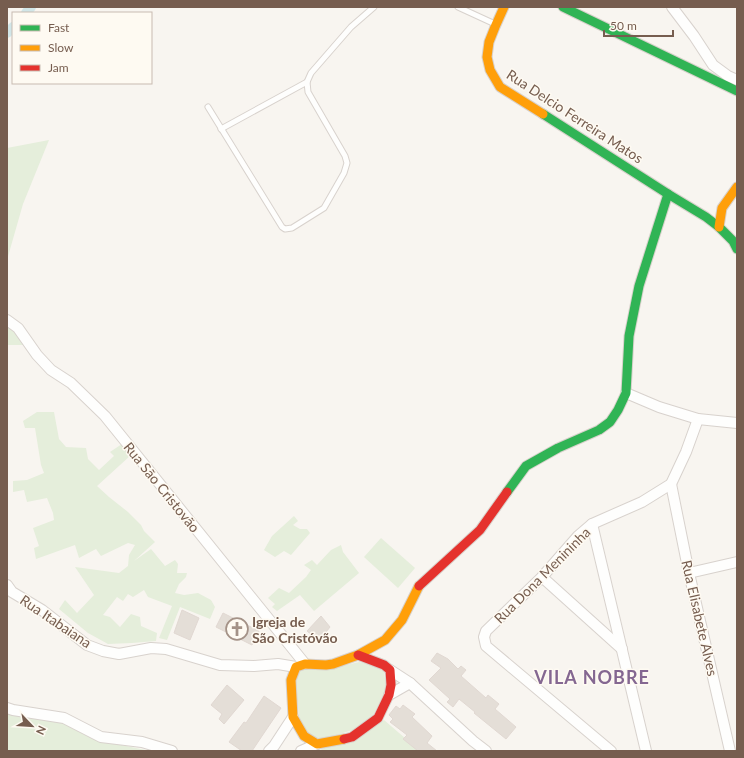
<svg xmlns="http://www.w3.org/2000/svg" width="744" height="758" viewBox="0 0 744 758" font-family="Lato,sans-serif">
  <style>
    .green { fill: #e5eedb }
    .lines { fill: none; stroke-linecap: round; stroke-linejoin: round }
    .canal { stroke: #d1e6e8; stroke-width: 10 }
    .building { fill: #e4ded7; stroke: #e1d8d2 }
    .lane-casing { stroke: #d8d2cd; stroke-width: 7 }
    .street-casing { stroke: #d8d2cd; stroke-width: 12 }
    .fast-casing { stroke: #d8d1cb; stroke-width: 11 }
    .slow-casing { stroke: #d8d1cb; stroke-width: 11 }
    .jam-casing { stroke: #d8d1cb; stroke-width: 11 }
    .lane { stroke: #fefefd; stroke-width: 5 }
    .street { stroke: #fefefd; stroke-width: 10 }
    .fast { stroke: #30b455; stroke-width: 9 }
    .slow { stroke: #ff9f0a; stroke-width: 9 }
    .jam { stroke: #e5322d; stroke-width: 9 }
    .labels { text-anchor: middle; dominant-baseline: central; stroke-width: 3; stroke-linejoin: round; paint-order: stroke }
    .street-label { font-size: 14px; fill: #765d4f; stroke: #fefaf2 }
    .poi-label { font-size: 14px; font-weight: bold; fill: #765d4f; stroke: #fefaf2; text-anchor: start }
    .district-label { font-size: 18px; font-weight: bold; letter-spacing: 1px; fill: #846791; stroke: #fefaf2 }
  </style>
  <rect width="100%" height="100%" fill="#f8f5f0"/>
  <g class="green">
    <path d="M49,140L23,204L7,260V148Z"/>
    <path d="M7,324L16,332L25,345H7Z"/>
    <path d="M37,412H54L59,439L66,447L86,448L88,459L99,470L114,456L110,452L122,444L131,455L97,486L109,497L128,512L141,525L144,531L155,542L134,561L151,549L165,566L175,560L178,564L177,573H187L186,577L179,584L175,593L184,595L198,593L211,600L215,607L210,619L180,607L167,640L159,638L172,606L148,597L144,590L133,597L128,594L123,601L117,597L103,615L110,617L120,627L131,614L140,617L141,626L157,633L156,641L132,643L108,644L88,633L59,609L65,600L77,613L94,595L75,567L119,573L128,566L129,555L135,545L128,543L101,556L96,549L79,558L75,545L36,559L34,548L39,546L33,528L54,520L53,513L47,498L27,502L24,490L13,492V481L27,480L44,473L41,465L35,428H25L23,421Z"/>
    <path d="M294,516L298,521L293,525L300,529H307L310,533L291,555L284,551L275,557L264,550L272,536Z"/>
    <path d="M381,538L415,568L398,588L364,557Z"/>
    <path d="M341,545L343,552L359,573L314,611L300,595L277,611L272,607L275,604L268,598L279,588L289,593L306,577L311,570L304,565L312,560L317,565L331,550Z"/>
    <path d="M359,662L383,668L387,689L372,717L362,727L321,740L308,734L300,722L295,686L299,670L342,666Z"/>
    <path d="M7,713L27,718L63,721L112,743L150,751H7Z"/>
    <path d="M384,720L420,751H316L320,750Z"/>
  </g>
  <g class="lines">
    <g class="canal">
      <path d="M26,13L31,7"/>
      <path d="M7,33L13,27"/>
    </g>
  </g>
  <g class="building">
    <path d="M182,610L199,618L190,640L174,633Z"/>
    <path d="M223,613L259,631L252,645L216,627Z"/>
    <path d="M321,616L330,627L319,641L307,631Z"/>
    <path d="M437,653L448,659L458,669L461,666L466,670L461,676L486,698L488,695L499,704L495,709L516,727L506,739L474,713L475,712L459,699L453,707L447,702L450,699L429,680L441,668L431,661Z"/>
    <path d="M227,685L244,700L224,724L219,719L222,714L211,705Z"/>
    <path d="M264,696L281,708L262,736L252,751H242L229,742L244,722L246,723Z"/>
    <path d="M403,705L415,714L412,717L432,736L427,743L437,751H418L403,739L407,735L390,722L393,719L389,715L396,706L400,709Z"/>
  </g>
  <g class="lines">
    <g class="lane-casing">
      <g id="lane">
        <path d="M458,7L495,24"/>
        <path d="M208,107L282,227L285,229L292,228L324,208L344,173L347,163L345,156L308,92L307,82L311,73L351,27L374,7"/>
        <path d="M221,129L307,82"/>
      </g>
    </g>
    <g class="street-casing">
      <g id="street">
        <path d="M672,7L694,36L713,65L728,76L737,80"/>
        <path d="M7,320L18,328L37,355L51,370L71,383L105,416L305,664"/>
        <path d="M626,393L659,407L698,419L737,423"/>
        <path d="M671,484L689,573L730,751"/>
        <path d="M592,524L646,751"/>
        <path d="M689,573L737,562"/>
        <path d="M542,577L622,649"/>
        <path d="M7,585L12,592L42,610L87,645L103,651L119,654L151,648L166,649L220,665L254,666L278,664L296,667"/>
        <path d="M390,670L410,683L473,741L486,751"/>
        <path d="M389,695L410,683"/>
        <path d="M7,708L13,710L64,718L101,737L142,742L172,751"/>
        <path d="M269,751L274,746L293,717"/>
        <path d="M301,751L317,744"/>
        <path d="M611,751L486,646L484,637L486,631L542,577L578,536L592,524L642,502L671,484L686,452L698,419"/>
      </g>
    </g>
    <g class="fast-casing">
      <g id="fast">
        <path d="M563,7L737,91"/>
        <path d="M543,114L668,194L706,217L719,227L733,241L737,249"/>
        <path d="M507,492L526,466L558,448L599,430L610,422L618,410L626,393L629,336L639,286L668,194"/>
      </g>
    </g>
    <g class="slow-casing">
      <g id="slow">
        <path d="M504,7L495,27L489,42L487,57L490,70L500,87L543,114"/>
        <path d="M719,227L722,208L737,187"/>
        <path d="M344,739L317,744L304,736L293,717L291,680L296,667L305,664L326,665L333,664L358,655L385,640L402,620L419,586"/>
      </g>
    </g>
    <g class="jam-casing">
      <g id="jam">
        <path d="M419,586L480,530L507,492"/>
        <path d="M344,739L352,737L378,718L389,695L391,685L390,670L384,665L358,655"/>
      </g>
    </g>
    <use href="#lane" class="lane"/>
    <use href="#street" class="street"/>
    <use href="#fast" class="fast"/>
    <use href="#slow" class="slow"/>
    <use href="#jam" class="jam"/>
  </g>
  <defs>
    <g id="church-ring" transform="scale(1.15)"><circle r="9.5" fill="#fefaf2" stroke="#a49287" stroke-width="1.5"/><path d="M-1.2-6h2.4v3.5h3.3v2.4h-3.3V6h-2.4V-.1h-3.3v-2.4h3.3Z" fill="#a49287"/></g>
  </defs>
  <g fill-rule="evenodd">
    <use href="#church-ring" x="237" y="629"/>
  </g>
  <g class="labels">
    <g class="street-label">
      <text transform="translate(575 116) rotate(33)">Rua Delcio Ferreira Matos</text>
      <text transform="translate(162 487) rotate(51)">Rua São Cristovão</text>
      <text transform="translate(542 575) rotate(-45)">Rua Dona Menininha</text>
      <text transform="translate(700 618) rotate(77)">Rua Elisabete Alves</text>
      <text transform="translate(56 621) rotate(34)">Rua Itabaiana</text>
    </g>
    <g class="poi-label">
      <text x="252" y="621">Igreja de<tspan x="252" dy="16">São Cristóvão</tspan></text>
    </g>
    <g class="district-label">
      <text x="592" y="677">VILA NOBRE</text>
    </g>
  </g>
  <rect width="744" height="758" fill="none" stroke="#765d4f" stroke-width="16"/>
  <rect x="12" y="12" width="140" height="72" fill="#fefaf2" stroke="#c8bbb1"/>
  <rect x="20" y="25" width="20" height="6" fill="#30b455" stroke="#c8bbb1"/>
  <text x="48" y="32" font-size="12" fill="#765d4f">Fast</text>
  <rect x="20" y="45" width="20" height="6" fill="#ff9f0a" stroke="#c8bbb1"/>
  <text x="48" y="52" font-size="12" fill="#765d4f">Slow</text>
  <rect x="20" y="65" width="20" height="6" fill="#e5322d" stroke="#c8bbb1"/>
  <text x="48" y="72" font-size="12" fill="#765d4f">Jam</text>
  <g transform="translate(32 726) rotate(115)" stroke="#fefaf2" stroke-width="3" paint-order="stroke">
  <path d="M0-3L7 15L0 10L-7 15Z" fill="#765d4f"/>
  <text y="-6" font-size="11" font-weight="bold" text-anchor="middle" fill="#765d4f">N</text>
  </g>
  <path d="M604 30v6h69v-6" fill="none" stroke="#765d4f" stroke-width="2"/>
  <text x="610" y="30" font-size="12" fill="#765d4f" stroke="#fefaf2" stroke-width="3" paint-order="stroke">50 m</text>
</svg>
